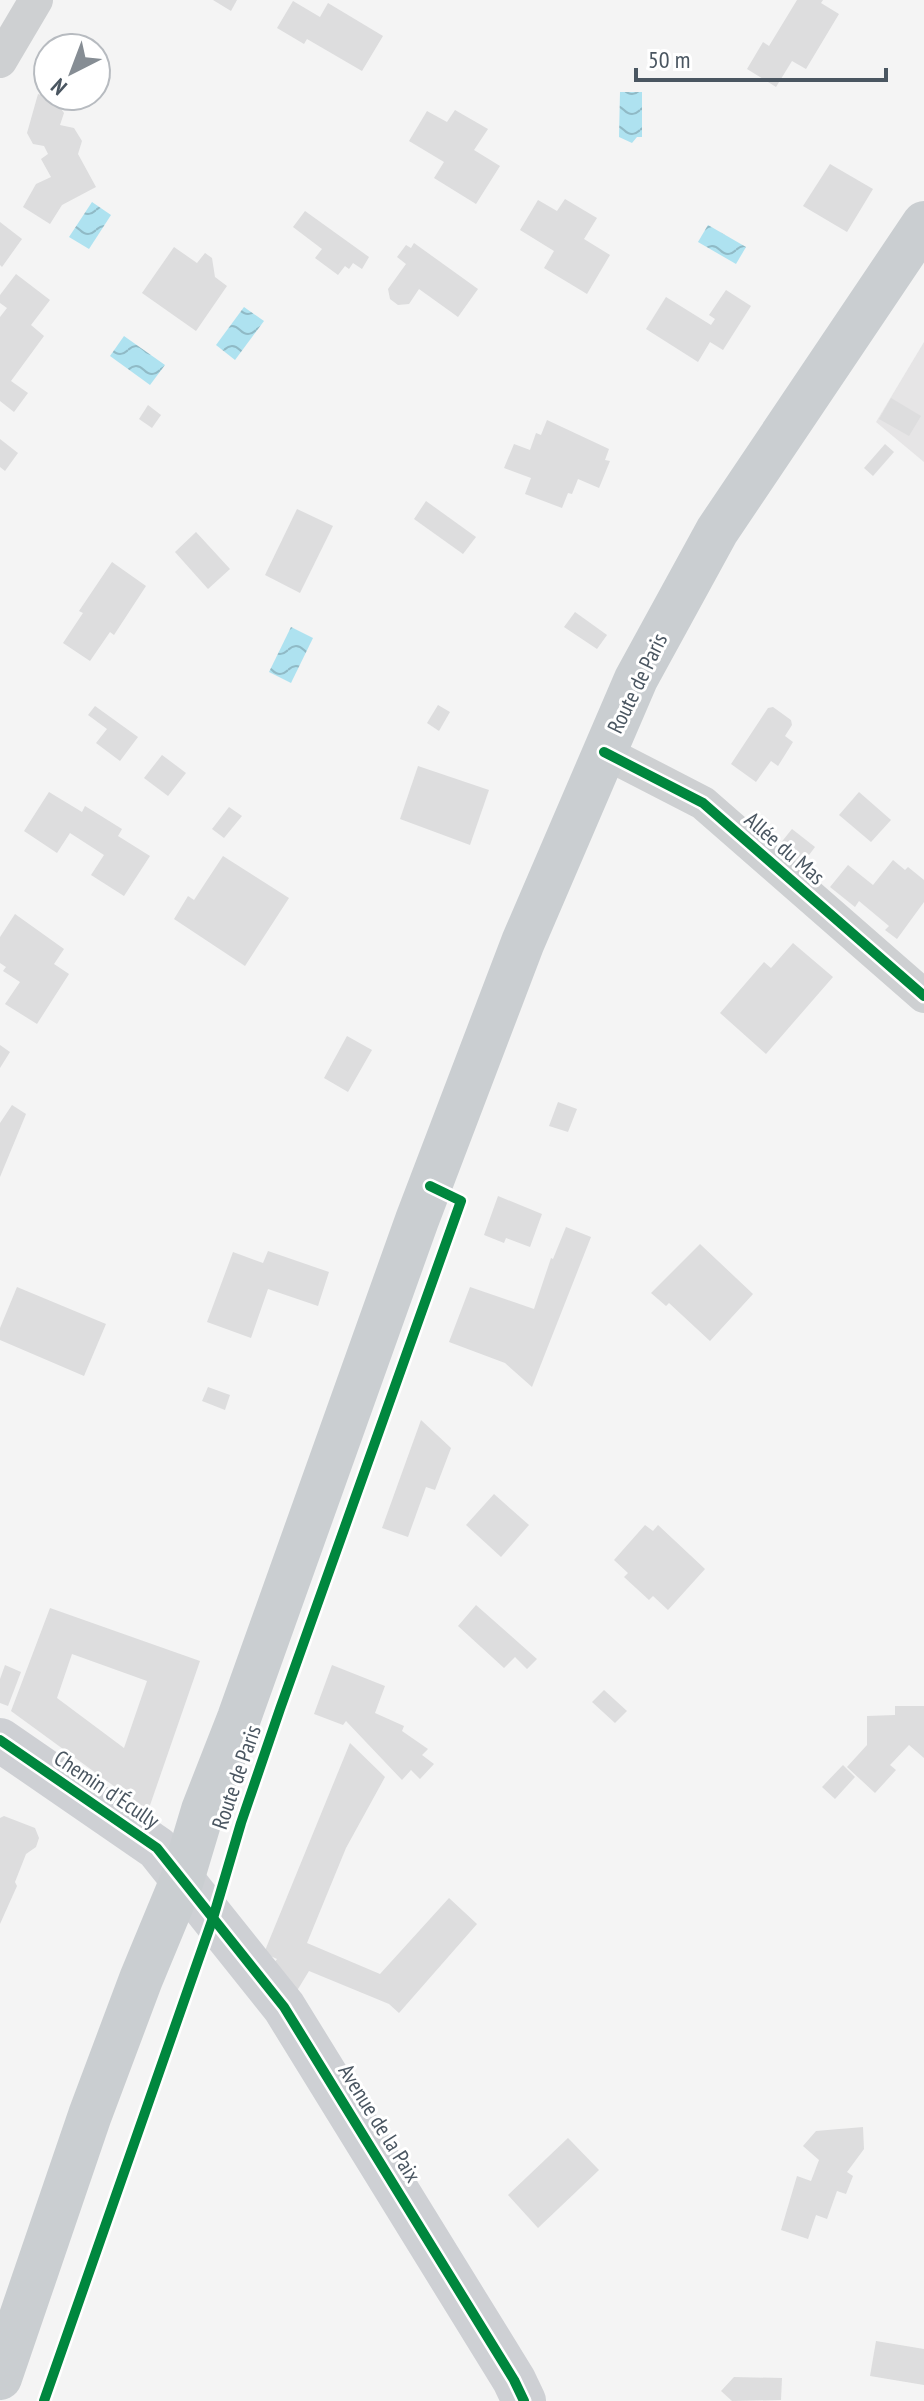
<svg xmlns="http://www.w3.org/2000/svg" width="924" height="2401" viewBox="0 0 924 2401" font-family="'PT Sans Narrow',sans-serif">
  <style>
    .education { fill: #e6e5e6 }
    .water { fill: url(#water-waves) }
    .building { fill: #ddddde; fill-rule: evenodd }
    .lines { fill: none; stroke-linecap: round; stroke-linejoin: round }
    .street { stroke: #ced0d2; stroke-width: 34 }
    .secondary { stroke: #ced0d4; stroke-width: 44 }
    .primary { stroke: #caced1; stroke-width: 44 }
    .cycleway-casing { stroke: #fff; stroke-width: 15 }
    .cycleway { stroke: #00873e; stroke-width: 10 }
    .labels { text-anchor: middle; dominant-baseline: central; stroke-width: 6; stroke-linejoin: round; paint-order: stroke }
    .street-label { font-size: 22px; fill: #4a5661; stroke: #fff }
  </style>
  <defs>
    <pattern id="water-waves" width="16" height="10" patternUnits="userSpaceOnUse" patternTransform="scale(2)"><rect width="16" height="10" fill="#aee2f0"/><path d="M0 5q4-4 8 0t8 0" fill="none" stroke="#90bac6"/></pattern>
  </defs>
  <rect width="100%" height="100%" fill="#f4f4f4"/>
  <path class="education" d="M924,342V462L876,422Z"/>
  <g class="water">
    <path d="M620,92H642V137H637L632,143L619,137Z"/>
    <path d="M92,202L111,215L89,249L69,237Z"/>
    <path d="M708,225L746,247L736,264L698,242Z"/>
    <path d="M244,307L264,321L235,360L216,345Z"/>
    <path d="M124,336L165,365L150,385L110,356Z"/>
    <path d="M291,627L313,638L291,683L269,672Z"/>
  </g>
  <g class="building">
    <path d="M213,0H237L231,11Z"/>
    <path d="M797,0H823L821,3L839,14L806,69L792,61L776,87L747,69L763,42L769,46Z"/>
    <path d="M293,1L320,17L328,3L383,36L362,71L307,39L304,44L277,28Z"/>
    <path d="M38,94L55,100L64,113L60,125L74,128L82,141L78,154L96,187L62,205L50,224L23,207L36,184L51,177L41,159L48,154L44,146L33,144L27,133Z"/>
    <path d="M455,110L488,129L474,150L500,166L476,204L434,178L444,162L409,141L427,111L447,122Z"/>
    <path d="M830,164L873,189L847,232L803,206Z"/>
    <path d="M565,199L597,218L584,239L610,255L587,294L544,268L554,251L520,230L538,200L557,211Z"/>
    <path d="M305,211L369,257L362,269L353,263L349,269L345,266L338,275L315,258L322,249L293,227Z"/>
    <path d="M0,222L22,239L2,267L0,265Z"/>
    <path d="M414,243L478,289L458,317L419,289L409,304L398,305L390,299L388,289L406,264L397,257L406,245L411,248Z"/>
    <path d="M174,247L197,263L205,253L212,258L215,277L227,286L196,331L142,293Z"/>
    <path d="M16,274L50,300L31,325L44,336L11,381L28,393L14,412L0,401V317L7,308L0,303V295Z"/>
    <path d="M726,290L751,306L723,350L710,342L698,362L646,329L666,297L711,325L715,319L709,315Z"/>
    <path d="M891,398L921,416L909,436L879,419Z"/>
    <path d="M148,405L161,415L152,428L139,419Z"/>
    <path d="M547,420L609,449L605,460L610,461L599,488L578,479L572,494L568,493L562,508L525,494L531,478L504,468L514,444L530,450L536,433L541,435Z"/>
    <path d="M0,439L18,453L5,471L0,467Z"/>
    <path d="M885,444L894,452L873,476L864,468Z"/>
    <path d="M426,501L476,537L463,554L414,519Z"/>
    <path d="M297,509L333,526L300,593L265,575Z"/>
    <path d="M196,532L230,569L208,589L175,552Z"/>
    <path d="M112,562L146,586L114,635L110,632L90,661L63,643L83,613L79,611Z"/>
    <path d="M575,612L607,635L597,649L564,627Z"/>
    <path d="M438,705L450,712L439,731L427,723Z"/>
    <path d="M95,706L138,737L120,761L96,743L107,729L88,715Z"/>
    <path d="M773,707L791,720L792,725L785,736L793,742L778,766L771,761L756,782L731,764L768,708Z"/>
    <path d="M162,755L186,773L168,796L144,778Z"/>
    <path d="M418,766L489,790L470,845L400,819Z"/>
    <path d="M49,792L82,812L85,806L122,829L118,836L150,856L124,896L91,875L104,855L70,833L57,853L24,831Z"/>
    <path d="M859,792L891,820L871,842L839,815Z"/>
    <path d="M229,807L242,816L224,838L212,829Z"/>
    <path d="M792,829L815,847L803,863L783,866L771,855Z"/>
    <path d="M223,856L289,898L245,966L174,919L188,896L194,900Z"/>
    <path d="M893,860L905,870L908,867L924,880V902L897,939L885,930L889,926L859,901L855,907L830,887L848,865L873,885Z"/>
    <path d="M15,914L64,949L54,964L69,974L37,1024L5,1004L20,982L3,971L6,967L0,963V937Z"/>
    <path d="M793,943L833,977L766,1054L720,1013L764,962L771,968Z"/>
    <path d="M347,1036L372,1050L348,1092L324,1078Z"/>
    <path d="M0,1045L10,1052L0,1068Z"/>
    <path d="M558,1102L577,1109L568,1132L549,1126Z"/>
    <path d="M12,1105L26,1114L0,1177V1123Z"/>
    <path d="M498,1196L542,1214L530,1247L506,1238L504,1243L484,1235Z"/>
    <path d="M566,1227L591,1237L532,1387L505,1363L449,1342L470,1287L534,1309L551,1258L553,1259Z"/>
    <path d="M700,1244L753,1294L710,1341L669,1303L666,1306L651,1293Z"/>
    <path d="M268,1251L329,1272L318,1306L268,1289L251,1338L207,1322L233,1252L263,1263Z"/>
    <path d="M17,1287L106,1324L84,1376L0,1340V1328Z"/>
    <path d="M208,1387L230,1395L225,1410L202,1401Z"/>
    <path d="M421,1420L451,1448L435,1490L426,1487L408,1537L382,1528Z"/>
    <path d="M494,1494L529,1525L501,1557L466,1525Z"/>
    <path d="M645,1525L653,1531L658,1525L705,1569L668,1610L653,1596L649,1600L624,1577L628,1573L614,1560Z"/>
    <path d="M476,1605L537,1659L527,1669L515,1657L504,1668L458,1626Z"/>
    <path d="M50,1608L200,1661L148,1811L11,1711ZM72,1654L147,1681L124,1748L57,1698Z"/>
    <path d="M5,1665L21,1672L8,1706L0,1703V1679Z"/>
    <path d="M332,1665L385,1686L375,1713L404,1726L402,1731L428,1749L422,1755L434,1764L420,1779L411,1770L402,1780L346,1721L343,1725L314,1714Z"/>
    <path d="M604,1690L627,1711L615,1723L592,1702Z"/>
    <path d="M895,1706H924V1758L909,1745L890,1765L896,1770L875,1793L847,1767L867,1745V1716L895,1715Z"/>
    <path d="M350,1743L385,1777L346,1848L307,1943L380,1974L449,1898L477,1924L399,2013L389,2004L309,1971L295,1994L271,1967L277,1959L264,1953Z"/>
    <path d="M843,1765L855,1777L835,1799L822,1787Z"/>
    <path d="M4,1816L35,1828L39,1838L36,1847L26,1854L15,1882L17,1886L0,1924V1818Z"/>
    <path d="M863,2127L864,2149L847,2172L853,2176L846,2194L837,2191L827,2219L816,2215L808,2239L781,2230L797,2176L811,2181L819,2160L803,2146L816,2131Z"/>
    <path d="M568,2138L599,2170L538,2228L508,2195Z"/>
    <path d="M876,2341L924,2349V2385L870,2376Z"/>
    <path d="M734,2377L782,2378L781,2400L732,2401L721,2391Z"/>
  </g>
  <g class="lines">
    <g class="street">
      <path d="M0,61L36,0"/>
      <path d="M604,752L703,803L924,996"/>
    </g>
    <path class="secondary" d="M0,1740L157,1848L284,2007L514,2380L524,2401"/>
    <path class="primary" d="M0,2378L90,2115L141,1979L182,1880L203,1810L239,1718L417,1220L523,942L636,679L717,531L924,223"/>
    <g class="cycleway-casing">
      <g id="cycleway">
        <path d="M604,752L703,803L924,996"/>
        <path d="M0,1740L157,1848L284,2007L514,2380L524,2401"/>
        <path d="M44,2401L213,1918L241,1823L280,1709L461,1201L430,1186"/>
      </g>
    </g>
    <use href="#cycleway" class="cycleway"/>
  </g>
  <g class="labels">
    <g class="street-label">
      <text transform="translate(637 683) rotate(-64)">Route de Paris</text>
      <text transform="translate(785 848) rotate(41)">Allée du Mas</text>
      <text transform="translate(236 1777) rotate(-71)">Route de Paris</text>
      <text transform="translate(107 1789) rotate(34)">Chemin d'Écully</text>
      <text transform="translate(380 2123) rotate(58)">Avenue de la Paix</text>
    </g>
  </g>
  <g transform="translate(72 72) rotate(222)"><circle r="38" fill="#ffffff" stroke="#b7bbc0" stroke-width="2"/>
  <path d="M0-6L14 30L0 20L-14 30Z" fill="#868d94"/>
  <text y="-12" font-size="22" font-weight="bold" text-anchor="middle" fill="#4a5661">N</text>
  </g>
  <path d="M636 68v12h250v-12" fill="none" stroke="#4a5661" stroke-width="4"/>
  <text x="648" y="68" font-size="24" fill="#4a5661" stroke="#ffffff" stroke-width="6" paint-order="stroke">50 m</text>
</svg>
